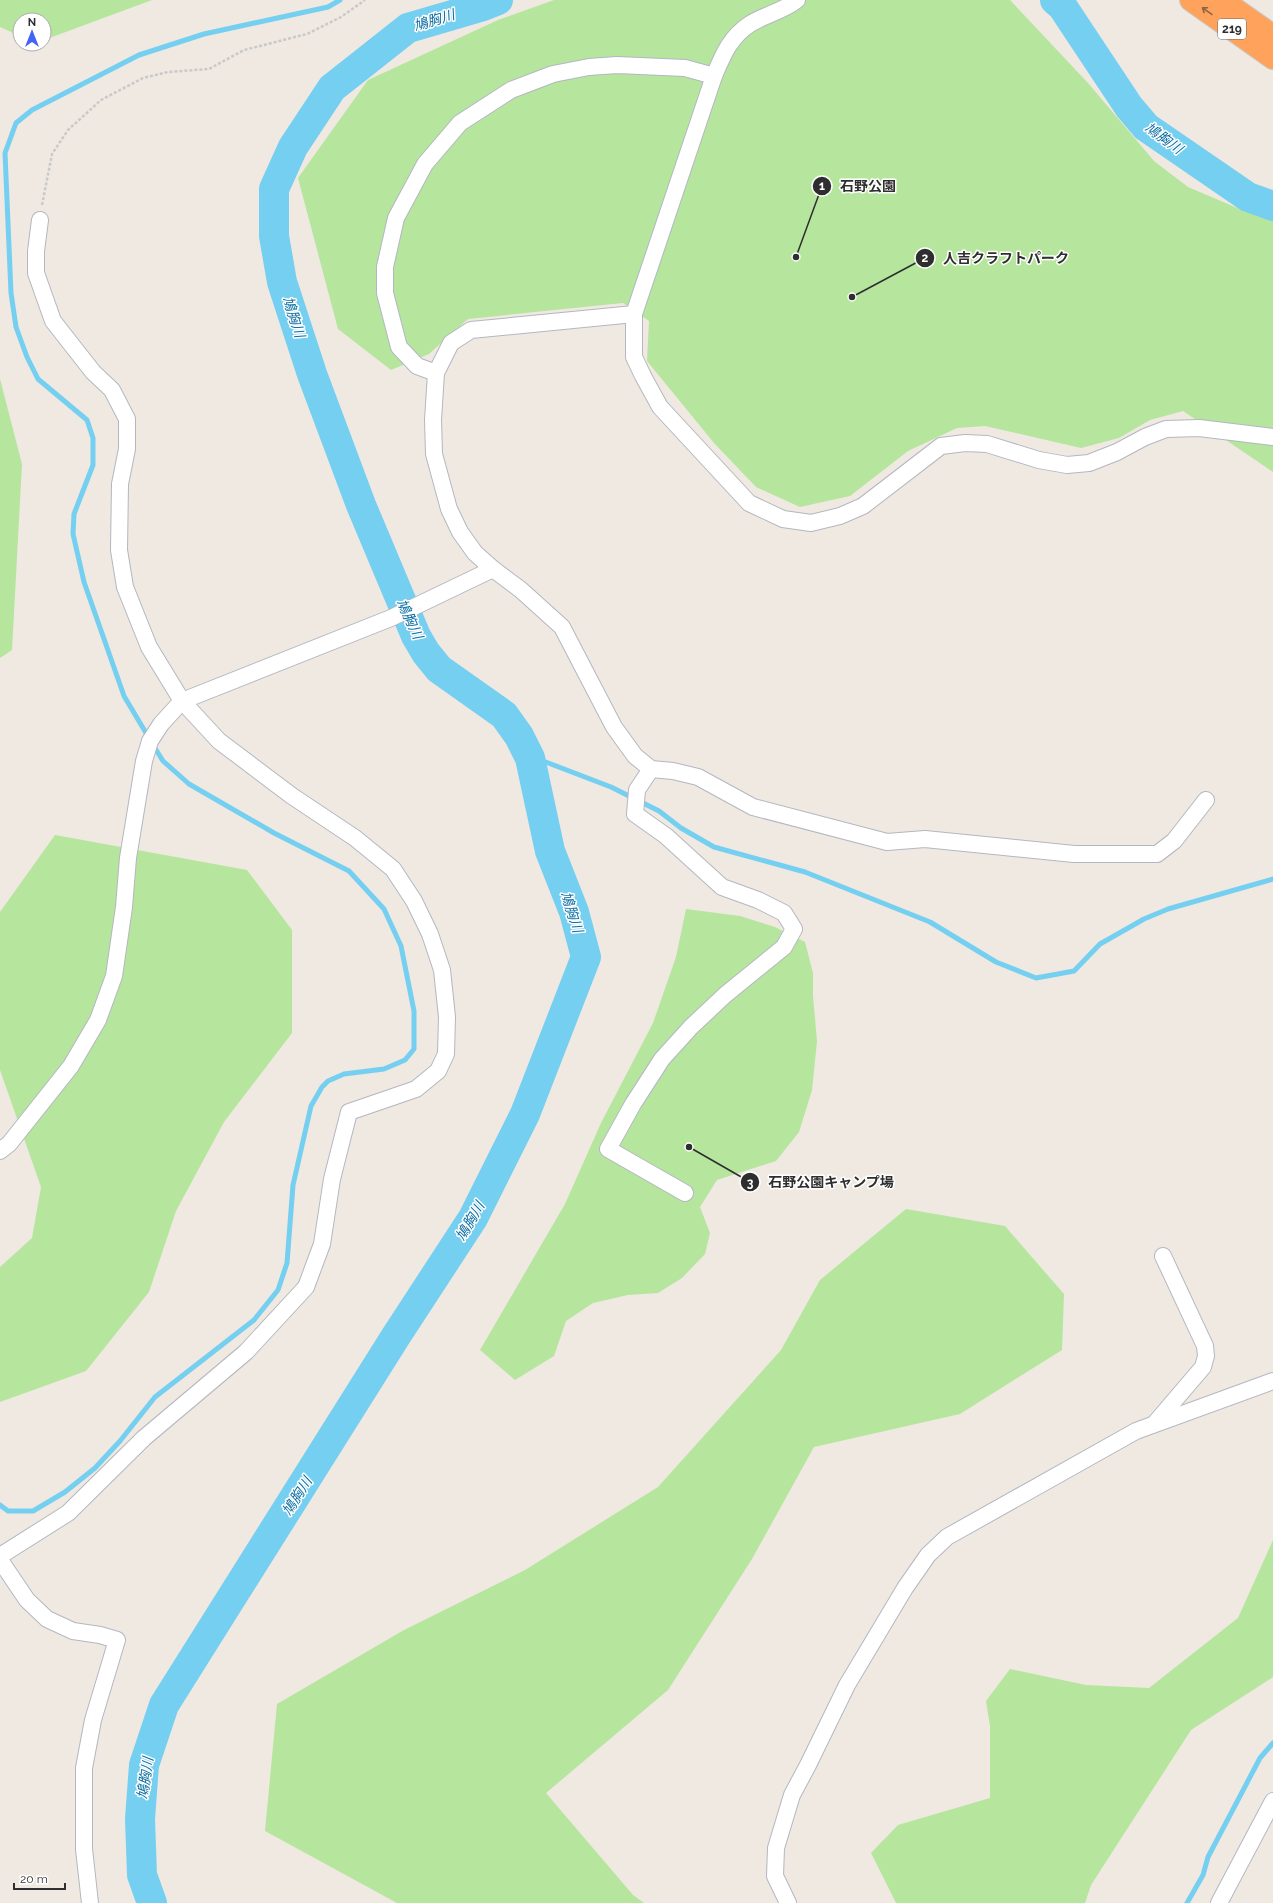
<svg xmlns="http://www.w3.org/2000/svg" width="1273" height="1903" viewBox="0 0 1273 1903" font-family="Raleway,'Noto Sans JP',sans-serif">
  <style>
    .green { fill: #b6e59e }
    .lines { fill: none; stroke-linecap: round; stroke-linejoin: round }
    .stream { stroke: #75cff0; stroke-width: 5 }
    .river { stroke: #75cff0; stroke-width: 30 }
    .street-casing { stroke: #b4b7c1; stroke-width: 18 }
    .highway-casing { stroke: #c9c9c9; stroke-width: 24 }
    .path { stroke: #c9c9c9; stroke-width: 2.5; stroke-dasharray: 3 2; stroke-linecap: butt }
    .street { stroke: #fff; stroke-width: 16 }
    .highway { stroke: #ffa35c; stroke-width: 22 }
    .oneway { stroke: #8c6343 }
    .labels { text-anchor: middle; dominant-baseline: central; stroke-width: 3; stroke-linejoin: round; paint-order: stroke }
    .shield { fill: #fff; stroke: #6d6d6d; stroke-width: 1 }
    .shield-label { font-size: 12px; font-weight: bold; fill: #2e2e2e }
    .water-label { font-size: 14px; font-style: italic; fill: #0d6fa3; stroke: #fff }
    .leader { fill: none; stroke: #2e2e2e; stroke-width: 1.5 }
    .callout-dot { fill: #2e2e2e; stroke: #fff; stroke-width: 1.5 }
    .mark-label { font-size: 12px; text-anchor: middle; font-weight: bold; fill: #fff }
    .callout-label { font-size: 14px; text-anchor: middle; font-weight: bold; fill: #2e2e2e; stroke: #fff; stroke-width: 3; stroke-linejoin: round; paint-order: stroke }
  </style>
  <rect width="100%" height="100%" fill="#efe9e1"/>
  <g class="green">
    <path d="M0,0H152L44,40V20H20V36L0,27Z"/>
    <path d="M554,0H1010L1088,83L1154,161L1188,187L1242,210H1273V472L1183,411L1150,420L1119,438L1081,448L985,426L957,428L908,451L850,496L800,507L756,487L714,443L647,361L649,321L623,303L468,319L429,354L391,370L338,329L298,178L368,80L498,20Z"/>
    <path d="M0,379L22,464L12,650L0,658Z"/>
    <path d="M55,835L247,870L292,930V1033L224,1122L176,1211L149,1292L86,1371L0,1402V1267L32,1238L41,1187L0,1070V912Z"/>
    <path d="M686,909L740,916L775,927L805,942L813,973V996L817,1041L812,1090L799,1132L776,1161L717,1180L700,1207L710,1233L705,1254L682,1278L658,1293L628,1295L593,1303L566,1321L554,1356L515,1380L480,1350L565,1204L601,1123L653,1023L676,957Z"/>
    <path d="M906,1209L1005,1226L1064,1294L1062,1350L960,1414L814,1447L752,1559L668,1690L546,1793L633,1895L644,1903H397L265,1831L277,1704L404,1630L525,1570L658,1487L781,1350L820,1280Z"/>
    <path d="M1273,1540V1677L1191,1730L1091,1885L1085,1903H896L871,1853L898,1825L990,1798V1726L986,1701L1010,1669L1086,1685L1149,1688L1238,1618Z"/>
  </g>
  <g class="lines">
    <g class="stream">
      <path d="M149,738L124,696L84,582L73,534L74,514L93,465V438L87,420L38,379L27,357L16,327L11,293L5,153L16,123L32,110L139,55L204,34L328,7L340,0"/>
      <path d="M527,751L543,761L611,787L659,811L681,828L714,847L805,872L930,922L996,962L1036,978L1074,971L1100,944L1144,919L1168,909L1273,879"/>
      <path d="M0,1505L8,1511H33L65,1492L95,1468L120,1441L155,1397L254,1320L278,1290L287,1263L293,1185L311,1106L322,1087L328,1081L344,1074L384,1069L405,1060L414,1049V1011L401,946L384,909L349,871L274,833L189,784L163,761L153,745"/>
      <path d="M1187,1903L1203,1875L1208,1857L1260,1758L1273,1743"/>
    </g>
    <g class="river">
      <path d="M1055,0L1062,6L1129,107L1146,127L1248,197L1273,206"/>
      <path d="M152,1903L142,1875L140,1819L144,1765L164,1705L396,1336L473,1218L525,1114L586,957L574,912L550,851L530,758L519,736L504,715L439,669L426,653L416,636L361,505L312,374L282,282L274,236V189L293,147L332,88L408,28L483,6L498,0"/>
    </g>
    <g class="street-casing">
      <g id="street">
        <path d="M797,0C784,11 764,15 750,24C730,37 723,55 714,76L634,314V357L643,376L660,407L749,503L783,519L811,523L840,516L863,506L941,446L965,443L987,444L1039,460L1067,465L1089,463L1117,452L1145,437L1166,429L1199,428L1273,437"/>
        <path d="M634,314L471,330L451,343L436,373L433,420L434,454L449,509L460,532L475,553L493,569L521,590L562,627L614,727L635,756L651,769L673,771L698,777L753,807L887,842L925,839L1074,854H1157L1174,841L1206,800"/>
        <path d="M436,373L417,366L399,347L385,293V267L396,218L425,164L460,123L511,90L553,74L589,67L617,65L685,68L714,76"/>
        <path d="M651,769L637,790L635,814L666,836L722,887L758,900L784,913L794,929L784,947L725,995L691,1027L662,1059L633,1104L608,1149L685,1193"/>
        <path d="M0,1151L9,1144L71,1066L98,1020L114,976L124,907L128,858L144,761L150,741L161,724L182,701L391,618L493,569"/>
        <path d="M1156,1422L1203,1367L1206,1356L1205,1346L1163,1256"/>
        <path d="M0,1556L68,1513L144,1438L246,1352L306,1287L322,1244L332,1179L349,1112L416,1089L438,1071L446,1054L447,1017L442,970L430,934L414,901L393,869L355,838L292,796L219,741L182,701L149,647L125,587L119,550L120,484L127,449V419L112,390L93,372L53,321L36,273V251L40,220"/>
        <path d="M0,1560L27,1600L47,1619L73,1631L100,1635L117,1640L93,1720L84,1768V1849L90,1903"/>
        <path d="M788,1903L775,1876L776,1848L792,1795L808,1765L847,1685L905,1588L928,1555L947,1537L1136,1431L1273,1381"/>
        <path d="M1219,1903L1273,1801"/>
      </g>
    </g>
    <g class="highway-casing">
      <g id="highway">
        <path d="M1191,0L1273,58"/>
        <path d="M1222,0L1273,36"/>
      </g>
    </g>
    <path class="path" d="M42,205L52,154L68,130L101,100L143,78L168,72L209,69L244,50L307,34L341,17L365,0"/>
    <use href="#street" class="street"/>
    <use href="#highway" class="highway"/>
  </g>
  <defs><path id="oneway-shaft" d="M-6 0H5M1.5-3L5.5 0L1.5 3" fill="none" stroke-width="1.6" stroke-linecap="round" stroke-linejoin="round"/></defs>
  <use class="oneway" href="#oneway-shaft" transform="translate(1207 11) rotate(-145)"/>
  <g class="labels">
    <rect class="shield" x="1218" y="19" width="28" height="20" rx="3"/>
    <g class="shield-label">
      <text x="1232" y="29">219</text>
    </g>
    <g class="water-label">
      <text transform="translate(434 20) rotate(-17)">鳩胸川</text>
      <text transform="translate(1164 138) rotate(36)">鳩胸川</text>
      <text transform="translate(294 317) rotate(72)">鳩胸川</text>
      <text transform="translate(410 619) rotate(65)">鳩胸川</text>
      <text transform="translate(572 912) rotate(72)">鳩胸川</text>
      <text transform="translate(470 1221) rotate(-60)">鳩胸川</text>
      <text transform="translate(297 1496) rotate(-58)">鳩胸川</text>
      <text transform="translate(145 1778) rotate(-82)">鳩胸川</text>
    </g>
  </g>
  <path class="leader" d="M796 257L822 186M852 297L925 258M689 1147L750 1182"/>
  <g class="callout-dot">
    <circle cx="796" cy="257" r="4"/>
    <circle cx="852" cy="297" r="4"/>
    <circle cx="689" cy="1147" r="4"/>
    <circle cx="822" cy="186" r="10"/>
    <circle cx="925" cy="258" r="10"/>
    <circle cx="750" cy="1182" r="10"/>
  </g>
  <g class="mark-label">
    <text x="822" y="190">1</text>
    <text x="925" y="262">2</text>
    <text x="750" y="1187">3</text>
  </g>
  <g class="callout-label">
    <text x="868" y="191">石野公園</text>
    <text x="1006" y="263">人吉クラフトパーク</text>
    <text x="831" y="1187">石野公園キャンプ場</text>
  </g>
  <g transform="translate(32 32)"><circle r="19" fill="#ffffff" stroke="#ababab"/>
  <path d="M0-3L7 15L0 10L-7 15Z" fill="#4264fb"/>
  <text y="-6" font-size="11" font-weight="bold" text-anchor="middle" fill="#2e2e2e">N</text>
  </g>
  <path d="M14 1883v6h51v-6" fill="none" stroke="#2e2e2e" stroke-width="2"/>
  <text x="20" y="1883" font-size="12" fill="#2e2e2e" stroke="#ffffff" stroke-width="3" paint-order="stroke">20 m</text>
</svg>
